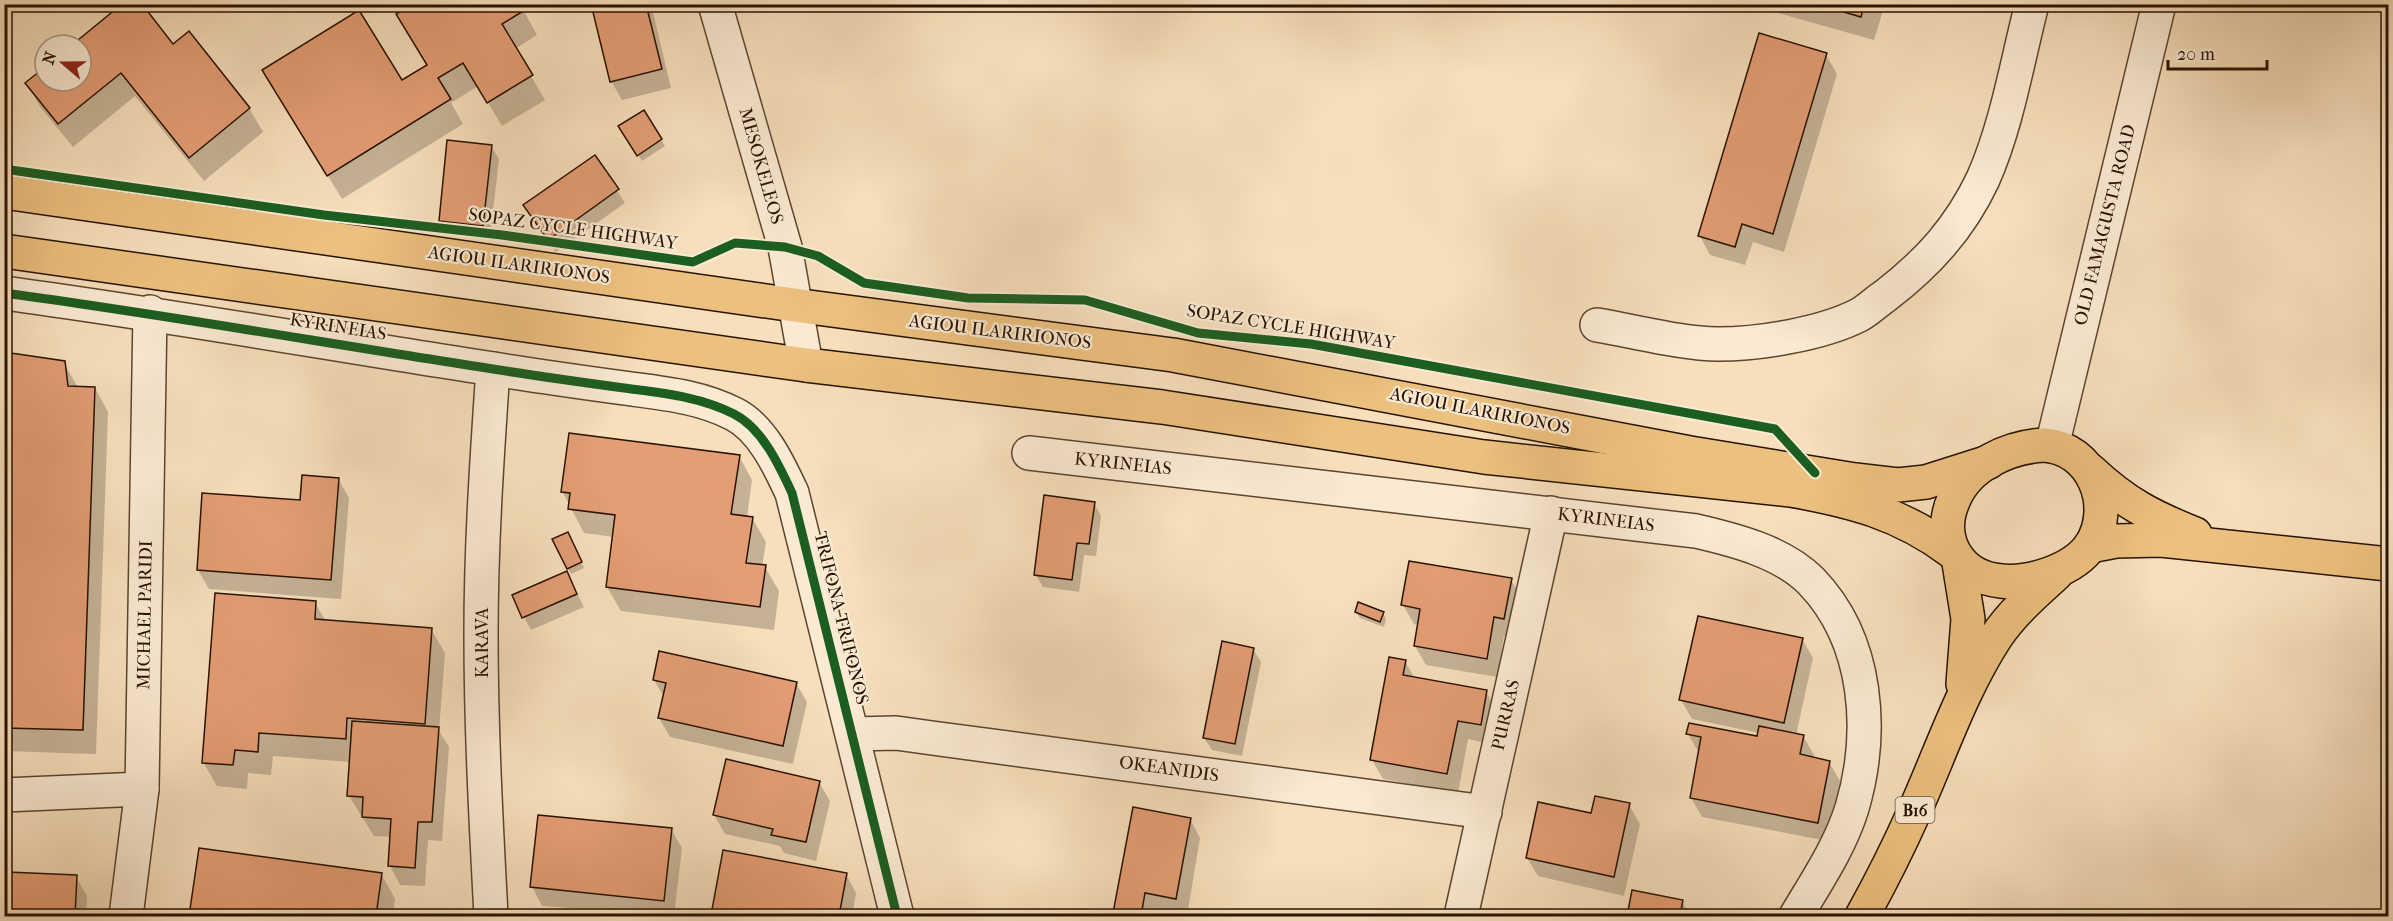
<svg xmlns="http://www.w3.org/2000/svg" width="2393" height="921" viewBox="0 0 2393 921" font-family="'IM FELL French Canon',serif">
  <style>
    .shadow { fill: #0003 }
    .building { fill: #e49d75; stroke: #281200; stroke-width: 1.5 }
    .lines { fill: none; stroke-linecap: round; stroke-linejoin: round }
    .minor-casing { stroke: #5c452f; stroke-width: 36 }
    .major-casing { stroke: #281200; stroke-width: 36 }
    .minor { stroke: #faead3; stroke-width: 33 }
    .major { stroke: #ecc07e; stroke-width: 33 }
    .cycleway-casing { stroke: #faead3; stroke-width: 13 }
    .cycleway { stroke: #1b5e20; stroke-width: 9 }
    .labels { text-anchor: middle; dominant-baseline: central; stroke-width: 4.5; stroke-linejoin: round; paint-order: stroke }
    .shield { fill: #faead3; stroke: #67533f; stroke-width: 1.5 }
    .shield-label { font-size: 16px; font-weight: bold; fill: #281200 }
    .street-label { font-size: 18px; fill: #281200; stroke: #faead3 }
  </style>
  <rect width="100%" height="100%" fill="#f7dfbc"/>
  <filter id="stains"><feTurbulence type="fractalNoise" baseFrequency=".00333" numOctaves="4"/><feColorMatrix values="0 0 0 0 .2 0 0 0 0 .09 0 0 0 0 .02 0 0 0 .5 -.17"/></filter>
  <radialGradient id="worn" r=".72"><stop offset=".6" stop-color="#630" stop-opacity="0"/><stop offset="1" stop-color="#630" stop-opacity=".3"/></radialGradient>
  <g class="shadow">
    <path d="M124,4L249,108L263,132L204,181L135,96L73,147L41,108L27,84L45,69V81H81V45H75Z"/>
    <path d="M520,4L537,35L515,49L545,100L502,126L478,86L451,103L463,124L342,199L278,94L402,82Z"/>
    <path d="M592,4H651L671,88L622,100L611,81Z"/>
    <path d="M1746,4H1885L1874,40Z"/>
    <path d="M1826,55L1837,74L1784,252L1753,242L1745,265L1710,255L1700,236Z"/>
    <path d="M643,112L665,146L642,161L621,127Z"/>
    <path d="M491,146L499,159L490,238L448,233L440,221Z"/>
    <path d="M595,157L625,203L556,252L533,219Z"/>
    <path d="M4,353L64,363L78,388H95L108,412L96,754L4,751Z"/>
    <path d="M739,456L752,480L747,518H752L766,542L762,567H765L779,591L774,630L621,611L607,587L614,537L584,533L562,491Z"/>
    <path d="M338,479L349,498L341,599L209,589L198,570Z"/>
    <path d="M1094,503L1101,516L1096,556L1084,555L1079,592L1043,587L1035,574Z"/>
    <path d="M571,540L584,568L571,574L568,568Z"/>
    <path d="M567,573L584,607L531,630L524,617Z"/>
    <path d="M1511,580L1522,598L1515,638L1504,636L1497,677L1426,665L1415,646L1419,625L1414,624L1403,605Z"/>
    <path d="M315,603L326,621L431,629L445,653L439,731L449,747L442,841L428,840L425,886L400,885L390,866L391,837L374,836L349,796L351,762L273,756L271,775L248,773L247,789L217,786L203,762Z"/>
    <path d="M1356,612L1383,613L1386,619L1384,627L1360,618Z"/>
    <path d="M1802,639L1813,658L1796,735L1803,736L1814,755L1813,759L1829,762L1840,781L1828,841L1702,817L1691,798L1699,753L1688,734L1758,738L1759,733L1692,719L1681,700Z"/>
    <path d="M1253,649L1261,662L1242,756L1212,750L1204,738Z"/>
    <path d="M1405,661L1415,679L1486,692L1497,711L1491,744L1468,739L1458,793L1383,779L1372,760Z"/>
    <path d="M654,680L796,683L807,702L793,764L670,737L659,718L664,697Z"/>
    <path d="M819,782L830,801L816,861L784,853L780,846L725,834L714,815Z"/>
    <path d="M1629,805L1640,824L1624,896L1538,876L1527,858L1592,815Z"/>
    <path d="M1190,819L1200,838L1187,916L1156,912L1155,916H1117L1115,913Z"/>
    <path d="M671,829L682,848L674,916L542,906L532,887Z"/>
    <path d="M200,850L382,875L395,899L393,916H191Z"/>
    <path d="M725,852L846,874L856,893L852,916H714Z"/>
    <path d="M8,874L76,877L87,896L86,916H6Z"/>
    <path d="M1633,892L1682,902L1691,916H1629Z"/>
  </g>
  <g class="building">
    <path d="M122,4H142L173,44L189,31L250,108L189,158L121,73L58,124L25,83L45,67V81H81V45H72Z"/>
    <path d="M412,4H521L525,10L502,24L533,75L487,103L463,63L438,78L451,99L327,176L262,70L359,10L402,80L427,65L396,14Z"/>
    <path d="M591,4H646L662,69L610,82Z"/>
    <path d="M1816,4H1864L1861,17Z"/>
    <path d="M1759,33L1827,53L1773,234L1742,224L1735,247L1698,236Z"/>
    <path d="M644,110L662,139L637,156L618,126Z"/>
    <path d="M447,140L492,145L483,226L439,221Z"/>
    <path d="M595,155L619,189L548,240L523,205Z"/>
    <path d="M4,352L65,361L68,386L95,387L83,730L4,728Z"/>
    <path d="M569,433L740,455L731,514L753,517L746,563L766,565L760,607L606,587L615,515L568,509L570,493L561,492Z"/>
    <path d="M302,475L339,478L331,580L197,570L202,493L300,500Z"/>
    <path d="M1044,495L1095,502L1089,544L1077,543L1072,580L1034,575Z"/>
    <path d="M568,532L582,562L567,569L552,539Z"/>
    <path d="M1409,561L1512,578L1504,619L1494,617L1487,659L1414,646L1420,609L1401,605Z"/>
    <path d="M567,571L577,594L522,618L512,595Z"/>
    <path d="M215,593L316,601L315,619L432,628L425,724L347,718L346,739L259,733L258,752L235,750L233,765L202,763Z"/>
    <path d="M1358,602L1384,612L1380,622L1355,612Z"/>
    <path d="M1698,616L1803,638L1784,723L1679,700Z"/>
    <path d="M1222,641L1254,648L1235,744L1203,738Z"/>
    <path d="M659,651L797,682L783,746L658,718L666,683L653,680Z"/>
    <path d="M1389,657L1406,660L1403,675L1487,690L1481,725L1458,721L1447,774L1370,760Z"/>
    <path d="M352,721L439,727L432,822H418L415,868L388,866L391,819L362,817L363,797L347,796Z"/>
    <path d="M1689,723L1757,736L1759,726L1804,735L1800,754L1830,761L1818,823L1690,798L1701,737L1686,734Z"/>
    <path d="M726,759L820,781L806,842L771,835L773,829L713,815Z"/>
    <path d="M1595,796L1630,803L1614,877L1526,858L1538,802L1591,813Z"/>
    <path d="M1133,807L1191,818L1176,899L1145,893L1141,916L1113,913Z"/>
    <path d="M538,815L672,828L664,901L530,887Z"/>
    <path d="M199,848L382,873L376,916H189Z"/>
    <path d="M723,850L847,873L839,916L711,915Z"/>
    <path d="M7,872L77,875L75,916H5Z"/>
    <path d="M1632,890L1683,900L1680,916H1627Z"/>
  </g>
  <g class="lines">
    <g class="minor-casing">
      <g id="minor">
        <path d="M715,4L785,247L806,365"/>
        <path d="M4,293C168,315 330,344 493,369C537,376 580,382 624,388C661,393 699,396 734,414C762,428 779,465 792,493L897,916"/>
        <path d="M1597,325C1633,331 1683,344 1718,344C1759,344 1822,334 1859,315C1868,310 1876,302 1885,296C1927,264 1960,228 1983,179C2007,125 2017,62 2032,4"/>
        <path d="M2052,446L2159,4"/>
        <path d="M1029,453L1696,531C1735,540 1782,552 1811,581C1869,641 1874,733 1852,808C1840,847 1816,882 1796,916"/>
        <path d="M853,734L896,733L932,738L1485,812"/>
        <path d="M4,795L142,789"/>
        <path d="M126,916L142,789L150,312"/>
        <path d="M491,916C486,822 481,728 481,634C481,545 487,457 493,369"/>
        <path d="M1461,916L1551,513"/>
      </g>
    </g>
    <g class="major-casing">
      <g id="major">
        <path d="M4,192L794,305L1173,355L1690,453L1855,480L1898,485L1926,482L1989,462"/>
        <path d="M4,251L806,365L1162,407L1484,457L1791,490C1852,501 1900,513 1951,551"/>
        <path d="M2044,445C2092,448 2116,505 2091,545C2074,570 2030,584 2001,581C1958,577 1936,538 1954,499C1968,465 2009,447 2044,445Z"/>
        <path d="M2091,471C2125,503 2152,517 2195,534"/>
        <path d="M2090,546L2116,541L2161,540L2388,564"/>
        <path d="M1959,563L1968,619L1963,684"/>
        <path d="M1862,916C1881,882 1899,846 1915,810C1941,752 1961,691 1996,637C2012,613 2035,593 2056,574"/>
      </g>
    </g>
    <use href="#minor" class="minor"/>
    <use href="#major" class="major"/>
    <g class="cycleway-casing">
      <g id="cycleway">
        <path d="M4,169L324,215L502,235L693,262L735,243L785,247L818,256L864,283L968,298L1085,300L1198,333L1311,344L1775,429L1815,473"/>
        <path d="M4,293C168,315 330,344 493,369C537,376 580,382 624,388C661,393 699,396 734,414C762,428 779,465 792,493L897,916"/>
      </g>
    </g>
    <use href="#cycleway" class="cycleway"/>
  </g>
  <g class="labels">
    <rect class="shield" x="1895.5" y="797" width="39" height="26" rx="4.5"/>
    <g class="shield-label">
      <text x="1915" y="810">B16</text>
    </g>
    <g class="street-label">
      <text transform="translate(761 166) rotate(74)">MESOKELEOS</text>
      <text transform="translate(2105 225) rotate(-76)">OLD FAMAGUSTA ROAD</text>
      <text transform="translate(573 229) rotate(8)">SOPAZ CYCLE HIGHWAY</text>
      <text transform="translate(519 265) rotate(8)">AGIOU ILARIRIONOS</text>
      <text transform="translate(338 327) rotate(9)">KYRINEIAS</text>
      <text transform="translate(1291 327) rotate(9)">SOPAZ CYCLE HIGHWAY</text>
      <text transform="translate(1000 332) rotate(7)">AGIOU ILARIRIONOS</text>
      <text transform="translate(1480 411) rotate(11)">AGIOU ILARIRIONOS</text>
      <text transform="translate(1123 464) rotate(6)">KYRINEIAS</text>
      <text transform="translate(1606 520) rotate(7)">KYRINEIAS</text>
      <text transform="translate(145 615) rotate(-89)">MICHAEL PARIDI</text>
      <text transform="translate(841 618) rotate(76)">TRIFONA TRIFONOS</text>
      <text transform="translate(482 643) rotate(-90)">KARAVA</text>
      <text transform="translate(1506 715) rotate(-77)">PURRAS</text>
      <text transform="translate(1169 769) rotate(8)">OKEANIDIS</text>
    </g>
  </g>
  <rect width="2393" height="921" fill="none" stroke="#f7dfbc" stroke-width="24"/>
  <rect x="6" y="6" width="2381" height="909" fill="none" stroke="#281200" stroke-width="3"/>
  <rect x="12" y="12" width="2369" height="897" fill="none" stroke="#281200" stroke-width="1.5"/>
  <g transform="translate(63 63) rotate(290)"><circle r="28" fill="#faead3" stroke="#a6947f" stroke-width="1.5"/>
  <path d="M0-4.5L10 22L0 15L-10 22Z" fill="#8f2418"/>
  <text y="-9" font-size="16" font-weight="bold" text-anchor="middle" fill="#281200">N</text>
  </g>
  <path d="M2168 60v9h99v-9" fill="none" stroke="#281200" stroke-width="3"/>
  <text x="2177" y="60" font-size="18" fill="#281200" stroke="#faead3" stroke-width="4.5" paint-order="stroke">20 m</text>
  <rect width="100%" height="100%" filter="url(#stains)"/>
  <rect width="100%" height="100%" fill="url(#worn)"/>
</svg>
